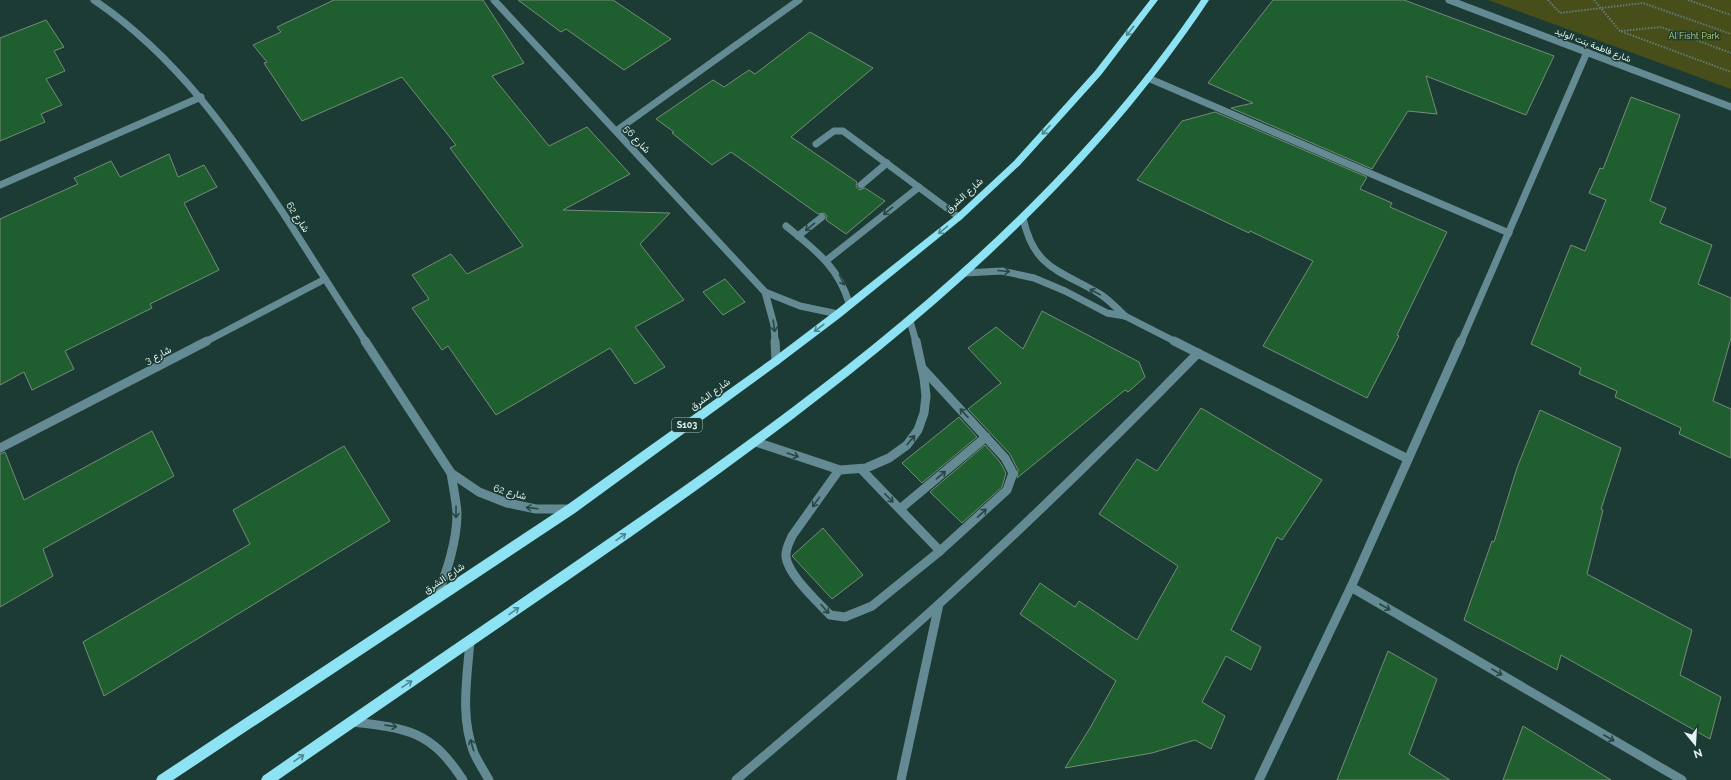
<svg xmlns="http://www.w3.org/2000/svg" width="1731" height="780" viewBox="0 0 1731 780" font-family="Raleway,Vazirmatn,sans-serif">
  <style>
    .green { fill: #474e1a }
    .building { fill: #1f5f2f; stroke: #758b78 }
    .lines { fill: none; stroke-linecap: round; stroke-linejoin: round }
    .path { stroke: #637d78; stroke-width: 2; stroke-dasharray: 1.5 1.5; stroke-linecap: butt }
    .service-far1 { stroke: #648b94; stroke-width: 7 }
    .service { stroke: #648b94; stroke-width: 9 }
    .minor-far1 { stroke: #648b94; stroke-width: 7 }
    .minor { stroke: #648b94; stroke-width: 9 }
    .tertiary { stroke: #648b94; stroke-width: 7 }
    .primary { fill: #8de2f4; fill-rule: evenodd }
    .oneway { stroke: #4f868b }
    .oneway2 { stroke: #274743 }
    .labels { text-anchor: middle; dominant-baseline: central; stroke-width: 3; stroke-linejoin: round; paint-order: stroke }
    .far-park-label { font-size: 9px; fill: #c4d46c; stroke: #1c3b35 }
    .far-street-label { font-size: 9px; fill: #e3f4f1; stroke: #1c3b35 }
    .shield { fill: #1c3b35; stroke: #a7bcb9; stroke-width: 1 }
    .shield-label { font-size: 9px; font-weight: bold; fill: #e3f4f1 }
    .street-label { font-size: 10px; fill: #e3f4f1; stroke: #1c3b35 }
  </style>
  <rect width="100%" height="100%" fill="#1c3b35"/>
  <path class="green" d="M1488,0H1731V89Z"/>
  <g class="building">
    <path d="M334,0H483L524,63L492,76L549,146L587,127L630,174L563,210L670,213L640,244L684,300L635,327L665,367L635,384L610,348L496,415L448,346L442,350L412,308L429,299L412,275L451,254L467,274L523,246L450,148L456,145L402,77L302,121L264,63L267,62L253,45L281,32L277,27Z"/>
    <path d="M518,0H613L671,39L624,70L566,29L561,32Z"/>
    <path d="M1273,0H1404L1554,56L1526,115L1426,76L1437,114L1408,111L1372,169L1231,108L1253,103L1208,83Z"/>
    <path d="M46,20L64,47L54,51L65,71L46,79L62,105L41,114L45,122L0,141V38Z"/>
    <path d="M810,32L873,68L791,137L857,182L856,186L859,190L865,188L885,201L846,234L826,220L827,216L824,213L818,214L731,152L712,165L672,133L674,132L656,119L713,80L724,87L749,70L755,74Z"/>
    <path d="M1631,97L1680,115L1650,201L1666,208L1660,223L1712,245L1698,284L1731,298V338L1713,401L1731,409V458L1679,434L1681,428L1615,397L1617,391L1579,374L1581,368L1531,344L1571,245L1585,251L1606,200L1589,193L1600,168L1603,169Z"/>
    <path d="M1215,112L1367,177L1360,189L1392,203L1390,207L1447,232L1397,335L1399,336L1367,398L1263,346L1313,261L1250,231L1249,233L1137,180L1182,121Z"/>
    <path d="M169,154L178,177L204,165L217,187L184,203L219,270L150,304L152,308L65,351L74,369L32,390L24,372L0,385V219L78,184L74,178L111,161L120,177Z"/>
    <path d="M725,279L745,302L723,315L703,292Z"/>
    <path d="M1042,311L1139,362L1145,377L1128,392L1125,390L1017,478L1018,470L1010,454L968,409L1001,383L968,348L996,327L1023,349Z"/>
    <path d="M1201,408L1322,480L1282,540L1277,537L1231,630L1261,647L1251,670L1226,656L1202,702L1225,716L1211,749L1195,740L1152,753L1065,768L1090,728L1116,681L1020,614L1040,583L1075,607L1079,601L1137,640L1178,566L1099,514L1137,459L1157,471Z"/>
    <path d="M1540,410L1621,448L1601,509L1603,510L1587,574L1692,630L1680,675L1721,697L1710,739L1561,655L1557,670L1464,620L1492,541L1494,542L1517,468Z"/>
    <path d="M959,417L977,437L922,483L902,463Z"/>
    <path d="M152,431L174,476L43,549L53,576L0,607V454L5,452L24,500Z"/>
    <path d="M985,445L1000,462L1006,473L1002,487L962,523L930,492Z"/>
    <path d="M344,446L390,521L104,696L83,642L250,544L233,510Z"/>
    <path d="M823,528L863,575L832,599L792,556Z"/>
    <path d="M1388,651L1437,679L1409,754L1450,780H1337Z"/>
    <path d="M1523,726L1611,780H1503Z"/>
  </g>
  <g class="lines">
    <g class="path">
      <path d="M1548,0L1560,13L1643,3L1731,34"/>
      <path d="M1594,0L1620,31L1731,72"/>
      <path d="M1688,0L1731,15"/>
      <path d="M1621,31L1661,27L1731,53"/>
    </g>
    <g class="service-far1">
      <path d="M1148,78L1509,233"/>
      <path d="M816,144L834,131H843L959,217"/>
      <path d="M861,185L887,163"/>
      <path d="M786,226C815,250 838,266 849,303"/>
      <path d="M798,236L822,217"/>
      <path d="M827,260L919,187"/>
      <path d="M910,321L916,342"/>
    </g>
    <g class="service">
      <path d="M756,442L840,470L866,468L889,458L907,445L918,430L924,413L926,396L924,378L916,341"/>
      <path d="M839,470L792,536C789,543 785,550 786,557C788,575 818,602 830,615L845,617L872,606L940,551"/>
      <path d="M862,470L940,551L1007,490L1013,473L1005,458L923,369"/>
      <path d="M900,509L986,437"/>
    </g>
    <g class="minor-far1">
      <path d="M94,0C177,56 233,137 287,219C313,260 339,301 366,342"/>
      <path d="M494,0L765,292L800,306L838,314"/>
      <path d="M616,131L799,0"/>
      <path d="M0,185L201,97"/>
      <path d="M1023,218C1034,269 1060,270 1100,294C1109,300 1117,308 1125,316"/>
      <path d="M965,273L1002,271L1034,278L1065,291L1107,313L1125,316L1176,342"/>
      <path d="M765,292L774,325L775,342"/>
      <path d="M205,342L325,279"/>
      <path d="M1461,342L1587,52"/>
    </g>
    <g class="minor">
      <path d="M365,341L451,473L479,492L507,503L536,509H570"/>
      <path d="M775,341L776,361"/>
      <path d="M1174,341L1408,459"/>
      <path d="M0,448L207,341"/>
      <path d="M1351,587L1682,780"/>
      <path d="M437,597C447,570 457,542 457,513C456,499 453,486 451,473"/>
      <path d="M470,641C467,678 460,717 474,753C478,762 484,771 489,780"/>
      <path d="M352,722C408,728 431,731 463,780"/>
      <path d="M736,780C804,722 873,664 939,604C1028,523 1114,439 1198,353"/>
      <path d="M901,780L939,604"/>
      <path d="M1259,780L1351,587L1461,341"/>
    </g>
    <path class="tertiary" d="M1449,0L1731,107"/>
    <g class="primary">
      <path d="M1150,0H1158L1101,75L1020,165L962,219L841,317L779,364L575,513L173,780H156L158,776L567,505L773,358L835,311L956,215L1014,161L1095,71Z"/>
      <path d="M1201,0H1209C1063,221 846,385 632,536C514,618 396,698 278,780H261L263,776C381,694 500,614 618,532C835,383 1052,220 1201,0Z"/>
    </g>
  </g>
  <defs><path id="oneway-shaft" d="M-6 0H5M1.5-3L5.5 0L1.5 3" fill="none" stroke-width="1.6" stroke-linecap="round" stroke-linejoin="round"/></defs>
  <g class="oneway">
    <use href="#oneway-shaft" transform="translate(1130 31) rotate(128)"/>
    <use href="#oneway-shaft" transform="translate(1046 130) rotate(132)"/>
    <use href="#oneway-shaft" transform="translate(943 230) rotate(141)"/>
    <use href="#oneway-shaft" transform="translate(819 328) rotate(143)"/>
    <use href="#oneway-shaft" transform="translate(621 537) rotate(-35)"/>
    <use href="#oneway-shaft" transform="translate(514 611) rotate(-35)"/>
    <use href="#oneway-shaft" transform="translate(407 684) rotate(-34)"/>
    <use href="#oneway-shaft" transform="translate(299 758) rotate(-34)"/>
  </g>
  <g class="oneway2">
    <use href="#oneway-shaft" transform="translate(888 211) rotate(141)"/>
    <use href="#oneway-shaft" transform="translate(810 227) rotate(141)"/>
    <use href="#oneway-shaft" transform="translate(1004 271) rotate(5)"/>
    <use href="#oneway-shaft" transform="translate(842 280) rotate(63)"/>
    <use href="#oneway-shaft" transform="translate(1095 292) rotate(-152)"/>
    <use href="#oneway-shaft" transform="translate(774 326) rotate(82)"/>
    <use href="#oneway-shaft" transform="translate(964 413) rotate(-133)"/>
    <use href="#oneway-shaft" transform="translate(911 440) rotate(-49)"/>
    <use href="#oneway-shaft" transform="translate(793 455) rotate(19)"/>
    <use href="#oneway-shaft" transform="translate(941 475) rotate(-40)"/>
    <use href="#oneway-shaft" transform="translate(889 498) rotate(45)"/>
    <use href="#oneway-shaft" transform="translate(816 502) rotate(126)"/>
    <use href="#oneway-shaft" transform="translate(532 508) rotate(-173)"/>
    <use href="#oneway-shaft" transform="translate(456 512) rotate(90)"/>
    <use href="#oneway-shaft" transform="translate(982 513) rotate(-43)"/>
    <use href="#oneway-shaft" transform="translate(1385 607) rotate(30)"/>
    <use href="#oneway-shaft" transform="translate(825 609) rotate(48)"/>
    <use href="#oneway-shaft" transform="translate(1497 672) rotate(30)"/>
    <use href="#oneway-shaft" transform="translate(391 726) rotate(8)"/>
    <use href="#oneway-shaft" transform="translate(1609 738) rotate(30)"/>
    <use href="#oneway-shaft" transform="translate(472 745) rotate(-106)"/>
  </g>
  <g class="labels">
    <g class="far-park-label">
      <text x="1694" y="36">Al Fisht Park</text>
    </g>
    <g class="far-street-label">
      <text transform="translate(1593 45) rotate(21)">شارع فاطمة بنت الوليد</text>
    </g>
    <rect class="shield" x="672" y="418" width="30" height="14" rx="3"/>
    <g class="shield-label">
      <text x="687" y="425">S103</text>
    </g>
    <g class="street-label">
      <text transform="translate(637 139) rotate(47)">شارع 56</text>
      <text transform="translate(964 195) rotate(-42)">شارع الشرق</text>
      <text transform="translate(298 217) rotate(57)">شارع 62</text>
      <text transform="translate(158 355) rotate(-27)">شارع 3</text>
      <text transform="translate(710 394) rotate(-36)">شارع الشرق</text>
      <text transform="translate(510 492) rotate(15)">شارع 62</text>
      <text transform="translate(444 578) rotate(-34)">شارع الشرق</text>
    </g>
  </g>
  <g transform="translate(1695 744) rotate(162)" stroke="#1c3b35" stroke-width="3" paint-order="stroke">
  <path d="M0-3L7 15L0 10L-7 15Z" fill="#e3f4f1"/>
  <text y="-6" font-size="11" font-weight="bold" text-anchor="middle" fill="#e3f4f1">N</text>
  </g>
</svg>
